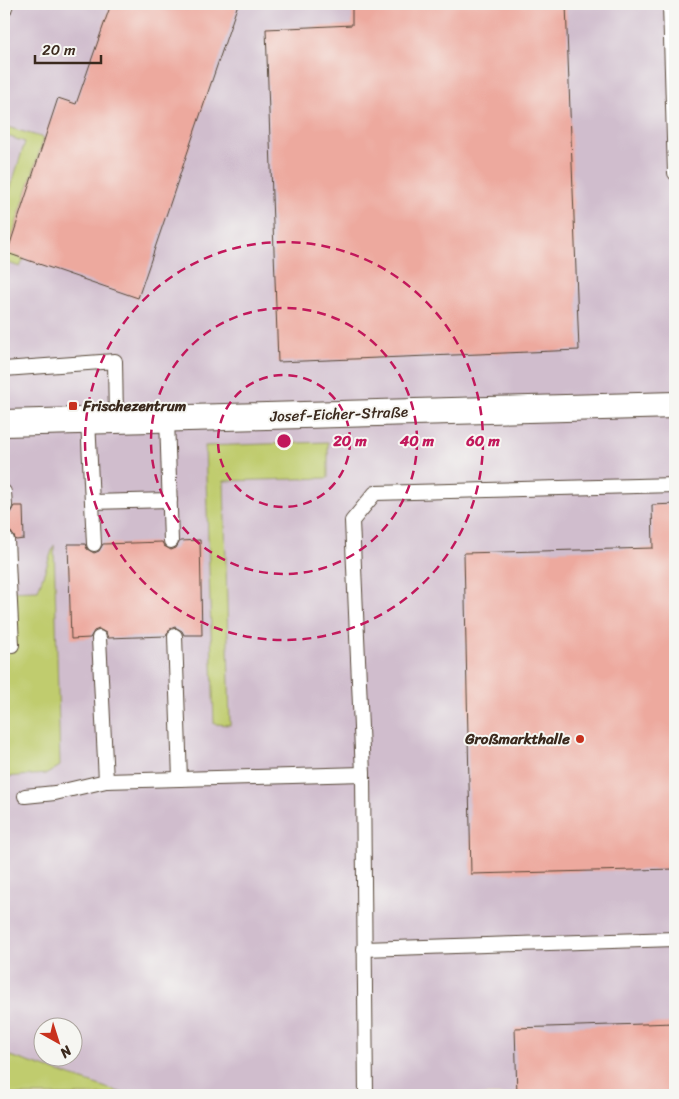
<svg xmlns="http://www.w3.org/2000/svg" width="679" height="1099" viewBox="0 0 679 1099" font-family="Sriracha,sans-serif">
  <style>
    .industrial { fill: #d0bdcd; fill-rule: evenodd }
    .green { fill: #c0cc6e; stroke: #7e7b46 }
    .building { fill: #eda99e }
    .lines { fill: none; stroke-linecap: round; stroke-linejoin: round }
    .lane-casing { stroke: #554536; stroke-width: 16 }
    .street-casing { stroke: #554536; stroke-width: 28 }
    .lane { stroke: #fff; stroke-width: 14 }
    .street { stroke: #fff; stroke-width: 26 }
    .ring { fill: none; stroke: #c2185b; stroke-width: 2.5; stroke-dasharray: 9 6 }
    .poi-dot { fill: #c8321e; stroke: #f6f6f2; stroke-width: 2 }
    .labels { text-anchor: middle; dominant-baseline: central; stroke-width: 4; stroke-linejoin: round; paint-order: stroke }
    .poi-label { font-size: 15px; font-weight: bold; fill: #3b2a1e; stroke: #f6f6f2; text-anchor: start }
    .street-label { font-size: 15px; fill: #3b2a1e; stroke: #f6f6f2 }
    .centre { fill: #c2185b; stroke: #f6f6f2; stroke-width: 2.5 }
    .ring-label { font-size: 15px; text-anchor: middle; font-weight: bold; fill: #c2185b; stroke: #f6f6f2; stroke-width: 4; stroke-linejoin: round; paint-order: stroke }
  </style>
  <rect width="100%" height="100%" fill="#f6f6f2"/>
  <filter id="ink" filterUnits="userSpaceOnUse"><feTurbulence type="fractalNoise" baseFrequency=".02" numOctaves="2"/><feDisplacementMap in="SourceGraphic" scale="10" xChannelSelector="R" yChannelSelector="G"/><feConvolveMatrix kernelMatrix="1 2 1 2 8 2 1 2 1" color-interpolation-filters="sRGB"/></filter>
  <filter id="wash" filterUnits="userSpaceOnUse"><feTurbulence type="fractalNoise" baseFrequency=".0096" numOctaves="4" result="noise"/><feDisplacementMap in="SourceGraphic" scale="20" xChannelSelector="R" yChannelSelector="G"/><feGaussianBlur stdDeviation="1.12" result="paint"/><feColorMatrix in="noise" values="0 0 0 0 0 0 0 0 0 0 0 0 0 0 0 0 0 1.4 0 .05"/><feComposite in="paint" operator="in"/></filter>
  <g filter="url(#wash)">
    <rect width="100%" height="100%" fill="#e7e0bb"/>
    <path class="industrial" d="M4,4H675V1095H128L4,1054ZM42,1026H72V1056H42Z"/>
    <g class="green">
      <path d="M4,126L44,138L7,252L24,259L20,267L5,262L4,265V195L8,196L25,142L4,135Z"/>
      <path d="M328,442V478L224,481L230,725L214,724L205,446Z"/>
      <path d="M54,545L60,766L47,774L4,777V591L38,590Z"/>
      <path d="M4,1054L128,1095H4Z"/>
    </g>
    <g id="blocks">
      <g class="building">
        <path d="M111,4H238L138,298L7,253L58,98L76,104Z"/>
        <path d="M352,4H566L579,350L278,362L266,29L352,25Z"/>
        <path d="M675,504V869L471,874L464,553L653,548L652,505Z"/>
        <path d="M14,506H23L24,539L16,540L11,532H4V514L10,513Z"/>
        <path d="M200,540L202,635H184L182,631L175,627L170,629L166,636L108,638L106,633L99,629L94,631L90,638L71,639L68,544H85L87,549L94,553L99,551L103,544L162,542L164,546L171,550L176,548L180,541Z"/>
        <path d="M675,1023V1095H517L515,1028Z"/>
      </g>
    </g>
  </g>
  <g filter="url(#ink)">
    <use href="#blocks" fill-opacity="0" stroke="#554536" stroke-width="1"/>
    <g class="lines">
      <g class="lane-casing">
        <g id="lane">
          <path d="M670,4L675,173"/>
          <path d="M4,10L6,4"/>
          <path d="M4,369L115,361L116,419"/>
          <path d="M167,418L171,541"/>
          <path d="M88,420L94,544"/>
          <path d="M4,492L5,506"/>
          <path d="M92,502L170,500"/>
          <path d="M175,636L180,779"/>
          <path d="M99,638L106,781"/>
          <path d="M4,646L12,645L7,540"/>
          <path d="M25,796L55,793L106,781L363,774"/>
          <path d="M364,949L675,939"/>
          <path d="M366,1095L363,774L352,521L375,493L675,485"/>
        </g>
      </g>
      <g class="street-casing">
        <path id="street" d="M4,423L675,405"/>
      </g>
      <use href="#lane" class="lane"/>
      <use href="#street" class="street"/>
    </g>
  </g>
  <g class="ring">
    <circle cx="284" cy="441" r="66"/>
    <circle cx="284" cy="441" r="133"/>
    <circle cx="284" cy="441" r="199"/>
  </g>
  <g class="poi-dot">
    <rect x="68" y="401" width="10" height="10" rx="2.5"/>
    <circle cx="580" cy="739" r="5"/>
  </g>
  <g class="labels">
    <g class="poi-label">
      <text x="83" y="406">Frischezentrum</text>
      <text x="570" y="739" text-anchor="end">Großmarkthalle</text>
    </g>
    <g class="street-label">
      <text transform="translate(339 414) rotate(-2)">Josef-Eicher-Straße</text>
    </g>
  </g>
  <circle cx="284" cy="441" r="8" class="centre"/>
  <g class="ring-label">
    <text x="350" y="446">20 m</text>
    <text x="417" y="446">40 m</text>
    <text x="483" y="446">60 m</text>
  </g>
  <rect width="679" height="1099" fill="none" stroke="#f6f6f2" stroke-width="20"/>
  <g transform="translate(58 1042) rotate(141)"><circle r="24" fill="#f6f6f2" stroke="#aba49d"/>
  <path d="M0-4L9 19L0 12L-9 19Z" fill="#c8321e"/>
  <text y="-8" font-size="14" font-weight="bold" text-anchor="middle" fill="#3b2a1e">N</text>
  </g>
  <path d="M35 55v8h66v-8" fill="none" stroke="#3b2a1e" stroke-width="2.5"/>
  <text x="42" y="55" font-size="15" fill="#3b2a1e" stroke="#f6f6f2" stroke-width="4" paint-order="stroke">20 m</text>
</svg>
